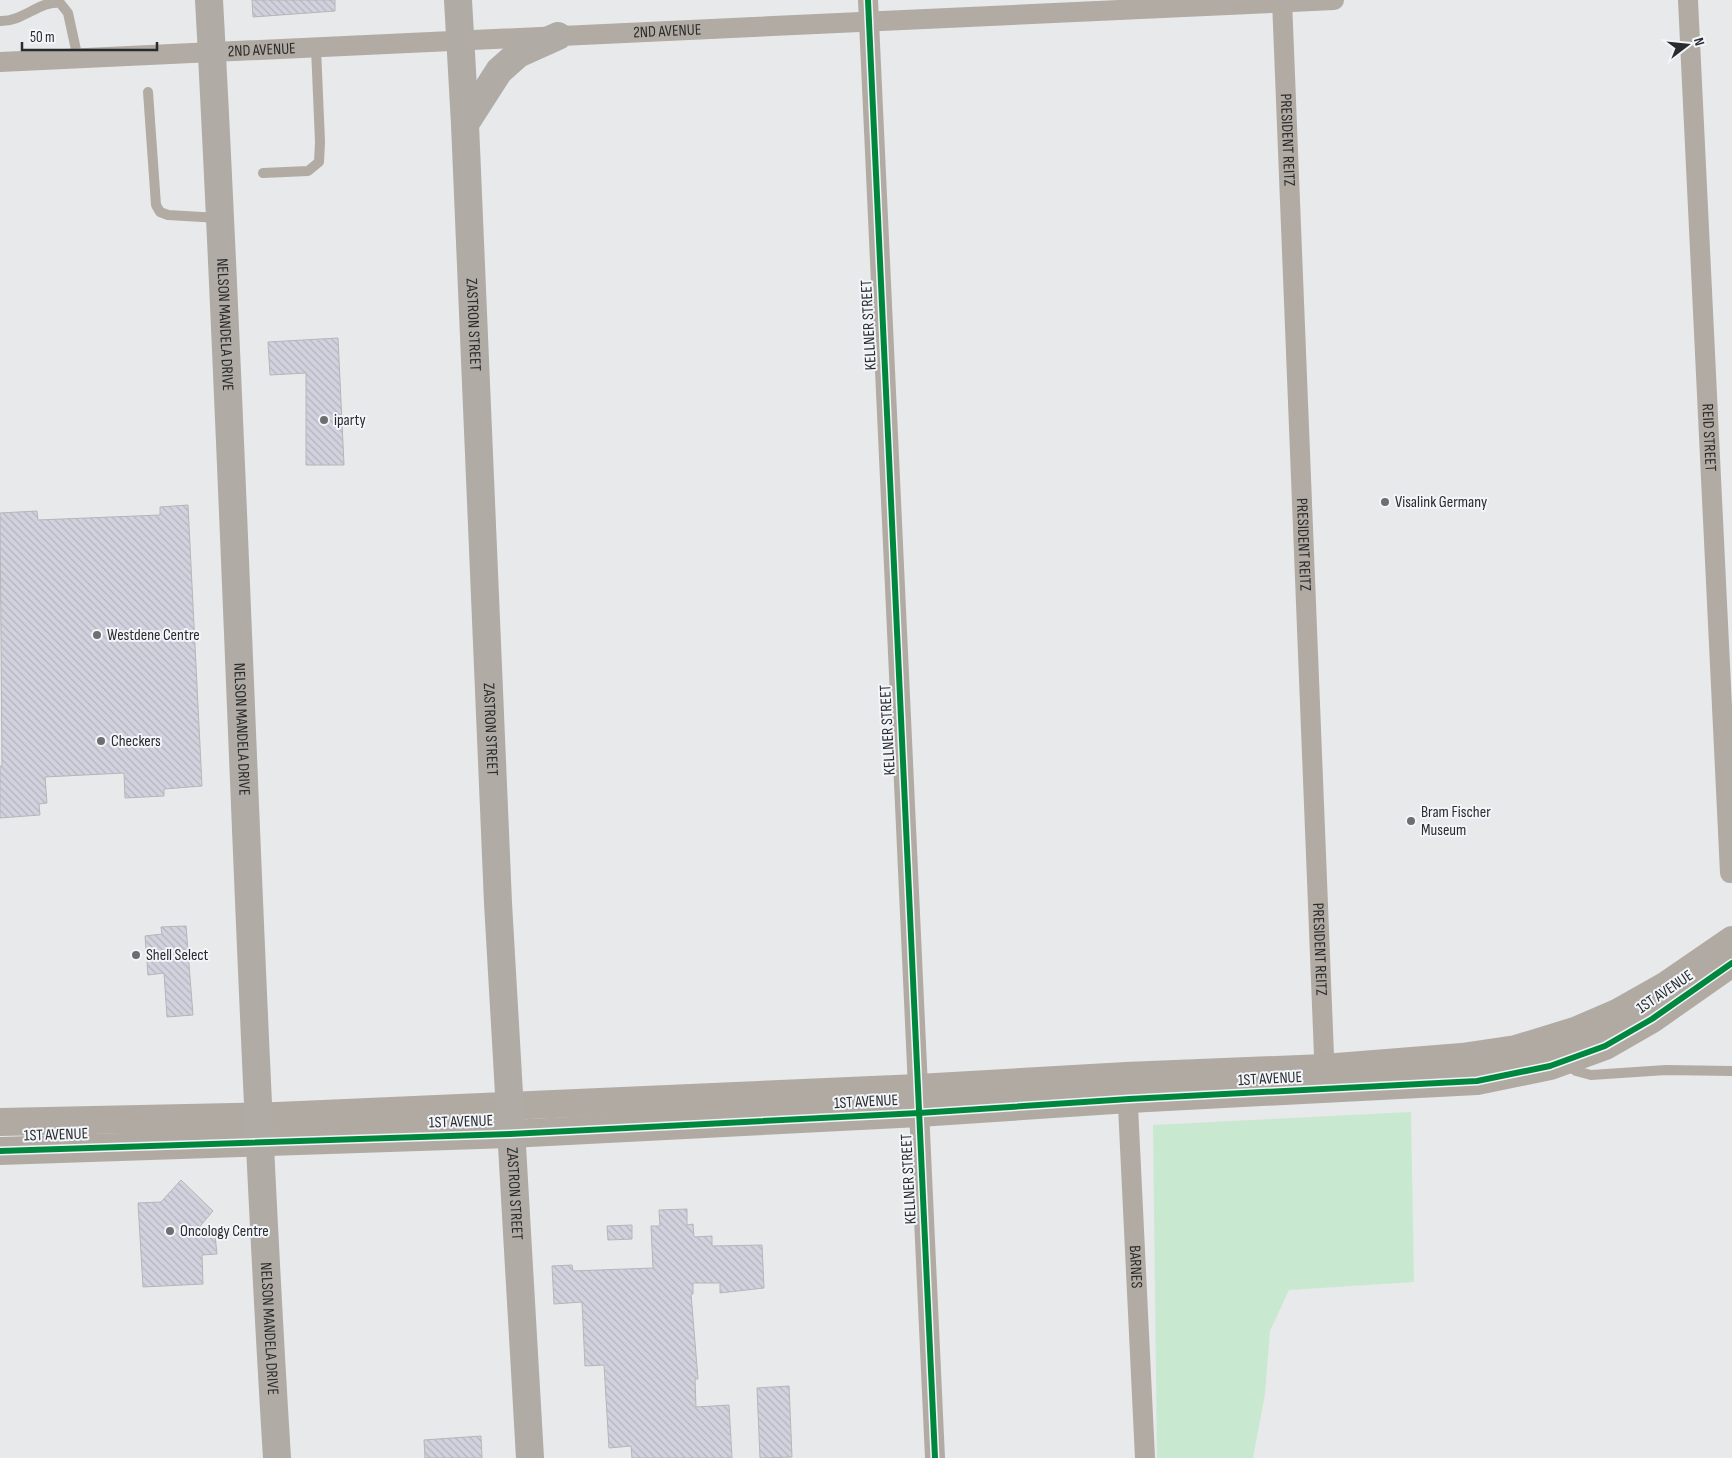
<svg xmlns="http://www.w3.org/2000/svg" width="1732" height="1458" viewBox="0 0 1732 1458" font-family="'Sofia Sans Condensed',sans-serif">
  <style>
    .grass { fill: #c8e9d0 }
    .building { fill: url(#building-back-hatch); stroke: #b6b6b8 }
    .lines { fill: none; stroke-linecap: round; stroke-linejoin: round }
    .lane { stroke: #b2aba3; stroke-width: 10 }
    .street { stroke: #b2aba3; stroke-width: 20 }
    .secondary { stroke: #b1aaa3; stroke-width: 28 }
    .highway { stroke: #b0aba5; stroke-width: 28 }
    .cycleway-casing { stroke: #f2f6fa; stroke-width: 9 }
    .cycleway { stroke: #00873e; stroke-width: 6 }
    .poi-dot { fill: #6c6e70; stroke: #f2f6fa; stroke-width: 2 }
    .labels { text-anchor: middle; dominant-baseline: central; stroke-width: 4; stroke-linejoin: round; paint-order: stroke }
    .street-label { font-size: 16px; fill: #2a2b2d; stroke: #f2f6fa }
    .poi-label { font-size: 16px; fill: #2a2b2d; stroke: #f2f6fa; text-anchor: start }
  </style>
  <defs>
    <pattern id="building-back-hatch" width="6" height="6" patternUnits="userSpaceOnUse" patternTransform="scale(1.25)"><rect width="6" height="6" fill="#d2d2de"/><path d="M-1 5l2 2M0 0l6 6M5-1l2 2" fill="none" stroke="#b4b4bf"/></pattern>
  </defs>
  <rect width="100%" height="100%" fill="#e7e9eb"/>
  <path class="grass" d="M1411,1112L1414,1282L1289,1290L1270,1331L1265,1394L1253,1458H1157L1153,1125Z"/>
  <g class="building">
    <path d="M252,0H335V11L253,17Z"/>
    <path d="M338,338L344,465H306V373L270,375L268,342Z"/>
    <path d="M188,505L202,786L164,789V796L125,798L124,773L45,777L47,803L39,804L40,815L0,818V766H2L0,513L37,511L38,520L160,515V507Z"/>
    <path d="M186,926L193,1015L167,1017L164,973L148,975L145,936L162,934L161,927Z"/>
    <path d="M181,1180L213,1211L190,1238L215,1235L217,1254L202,1255L203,1284L143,1287L138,1203L161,1202Z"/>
    <path d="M687,1209V1225L693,1224L694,1237L712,1236V1246L762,1245L764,1288L720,1293V1283H693V1294H691L698,1379H695L696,1407L729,1405L732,1458H632L631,1446L609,1448L604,1365L585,1366L582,1302L554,1304L552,1266L572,1265L573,1271L653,1268L651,1226H660L659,1210Z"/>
    <path d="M632,1225V1239L608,1240L607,1226Z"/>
    <path d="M789,1386L792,1457L760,1458L757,1388Z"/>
    <path d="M481,1436L482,1458H425L424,1440Z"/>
  </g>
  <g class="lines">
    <g class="lane">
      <path d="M0,21C23,22 40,0 60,3L68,13L78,59"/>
      <path d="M148,92L156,205L160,212L168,215L219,218"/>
      <path d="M263,173L308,171L319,162L320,142L316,48"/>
      <path d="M1566,1064L1576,1071L1591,1075L1666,1070L1732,1071"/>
    </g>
    <g class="street">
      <path d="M868,0L935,1458"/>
      <path id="s1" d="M1282,0L1325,1081"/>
      <path id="s2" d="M1688,0L1730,873"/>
      <path id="s3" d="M0,62L1334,0"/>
      <path id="s4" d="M1127,1085L1145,1458"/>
    </g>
    <g class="secondary">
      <path d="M0,1122L277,1116L918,1088L1126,1076L1324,1068L1462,1057L1516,1049L1575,1031L1619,1012L1665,986L1732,940"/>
      <path d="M0,1151L510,1134L919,1113L1129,1099L1477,1081L1550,1066L1605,1046L1652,1019L1732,963"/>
    </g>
    <g class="highway">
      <path id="s5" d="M209,0C236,486 247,972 277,1458"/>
      <path id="s6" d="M458,0L465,124L498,903L530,1458"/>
      <path d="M465,124L499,71L518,54L558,36"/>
    </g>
    <g class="cycleway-casing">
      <g id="cycleway">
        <path d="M868,0L935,1458"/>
        <path d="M0,1151L510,1134L919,1113L1129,1099L1477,1081L1550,1066L1605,1046L1652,1019L1732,963"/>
      </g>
    </g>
    <use href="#cycleway" class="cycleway"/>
  </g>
  <g class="poi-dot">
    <circle cx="324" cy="420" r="5"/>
    <circle cx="1385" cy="502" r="5"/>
    <circle cx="97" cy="635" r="5"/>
    <circle cx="101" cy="741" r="5"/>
    <circle cx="1411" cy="821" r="5"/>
    <circle cx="136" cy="955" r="5"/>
    <circle cx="170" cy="1231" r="5"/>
  </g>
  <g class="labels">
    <g class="street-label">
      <text stroke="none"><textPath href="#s3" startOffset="668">2ND AVENUE</textPath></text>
      <text stroke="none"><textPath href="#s3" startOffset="262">2ND AVENUE</textPath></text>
      <text stroke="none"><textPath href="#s1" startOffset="140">PRESIDENT REITZ</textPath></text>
      <text stroke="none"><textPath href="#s5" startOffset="325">NELSON MANDELA DRIVE</textPath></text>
      <text stroke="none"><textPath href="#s6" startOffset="325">ZASTRON STREET</textPath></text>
      <text transform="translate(869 325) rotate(-93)">KELLNER STREET</text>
      <text stroke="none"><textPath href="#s2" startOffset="438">REID STREET</textPath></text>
      <text stroke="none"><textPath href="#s1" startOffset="545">PRESIDENT REITZ</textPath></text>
      <text stroke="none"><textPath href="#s5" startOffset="730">NELSON MANDELA DRIVE</textPath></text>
      <text stroke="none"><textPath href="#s6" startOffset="730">ZASTRON STREET</textPath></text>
      <text transform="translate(888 730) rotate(-93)">KELLNER STREET</text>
      <text stroke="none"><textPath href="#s1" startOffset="950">PRESIDENT REITZ</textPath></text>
      <text transform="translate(1665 992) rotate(-34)">1ST AVENUE</text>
      <text transform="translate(1270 1079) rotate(-3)">1ST AVENUE</text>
      <text transform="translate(866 1102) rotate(-3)">1ST AVENUE</text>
      <text transform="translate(461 1122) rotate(-2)">1ST AVENUE</text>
      <text transform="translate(56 1135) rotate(-2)">1ST AVENUE</text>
      <text transform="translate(909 1179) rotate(-93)">KELLNER STREET</text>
      <text stroke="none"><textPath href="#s6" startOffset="1195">ZASTRON STREET</textPath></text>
      <text stroke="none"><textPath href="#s4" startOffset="182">BARNES</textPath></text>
      <text stroke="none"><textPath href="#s5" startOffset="1330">NELSON MANDELA DRIVE</textPath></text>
    </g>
    <g class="poi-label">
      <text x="334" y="420">iparty</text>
      <text x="1395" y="502">Visalink Germany</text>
      <text x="107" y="635">Westdene Centre</text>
      <text x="111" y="741">Checkers</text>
      <text x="1421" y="812">Bram Fischer<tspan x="1421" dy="18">Museum</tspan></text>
      <text x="146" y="955">Shell Select</text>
      <text x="180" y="1231">Oncology Centre</text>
    </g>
  </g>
  <g transform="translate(1687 45) rotate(74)" stroke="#f2f6fa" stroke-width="4" paint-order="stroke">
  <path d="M0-4L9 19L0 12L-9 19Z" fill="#2a2b2d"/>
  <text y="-8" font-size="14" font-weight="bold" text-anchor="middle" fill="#2a2b2d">N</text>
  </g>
  <path d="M22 42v8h135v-8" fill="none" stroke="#2a2b2d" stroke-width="2.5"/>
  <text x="30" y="42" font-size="15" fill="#2a2b2d" stroke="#f2f6fa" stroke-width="4" paint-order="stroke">50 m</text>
</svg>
